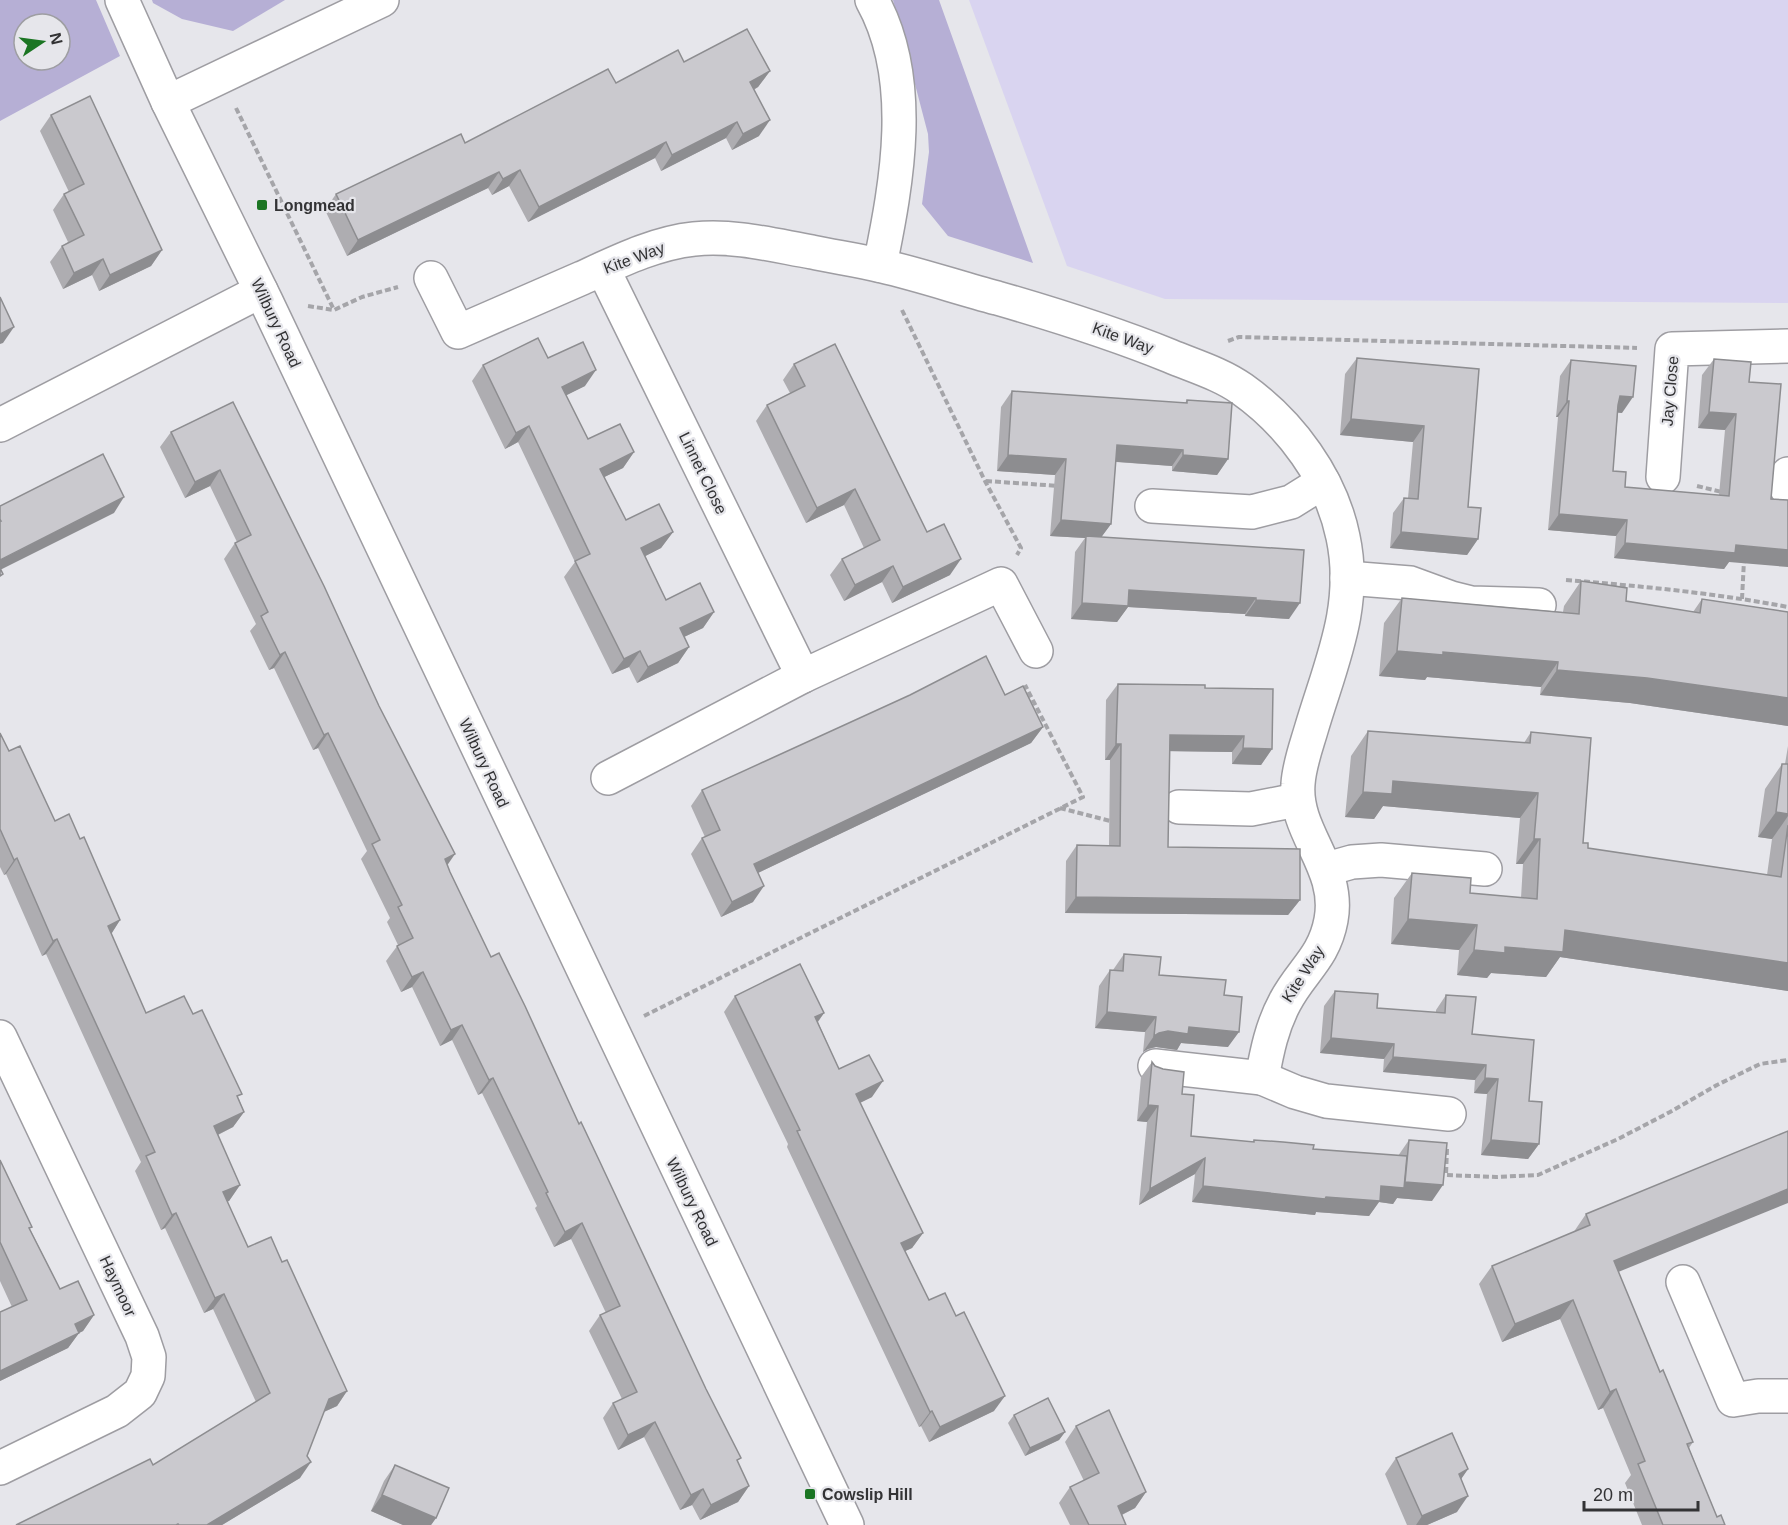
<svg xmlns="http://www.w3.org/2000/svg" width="1788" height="1525" viewBox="0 0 1788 1525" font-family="Arial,sans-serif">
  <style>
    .green { fill: #d9d4f0 }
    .forest { fill: #b6afd5; fill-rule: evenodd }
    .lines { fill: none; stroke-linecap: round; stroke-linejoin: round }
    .minor-casing { stroke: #9e9da2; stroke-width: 36 }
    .path { stroke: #a5a5a9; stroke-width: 4; stroke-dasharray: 6 3; stroke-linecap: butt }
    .minor { stroke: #fff; stroke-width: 33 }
    .wall { fill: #aeadb1 }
    .shaded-wall { fill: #8d8d90 }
    .building { fill: #cac9ce; stroke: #8d8d90; stroke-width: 1.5 }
    .poi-dot { fill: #1b7523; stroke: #e6e6eb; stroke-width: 2 }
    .labels { text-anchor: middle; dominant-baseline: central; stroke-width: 4.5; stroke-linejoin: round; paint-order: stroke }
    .poi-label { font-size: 16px; font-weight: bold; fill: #333335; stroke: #e6e6eb; text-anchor: start }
    .street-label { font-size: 16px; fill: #333335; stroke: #e6e6eb }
  </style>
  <rect width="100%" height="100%" fill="#e6e6eb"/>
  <path class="green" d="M969,0H1788V303L1165,299L1067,266Z"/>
  <g class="forest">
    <path d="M0,0H96L120,56L0,121ZM24,24H60V60H24Z"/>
    <path d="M152,0H285L233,31L182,19L153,3Z"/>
    <path d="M893,0H939L1033,263L948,236L922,204L929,152L928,134Z"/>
  </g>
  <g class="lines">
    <g class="minor-casing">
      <g id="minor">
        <path d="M122,0L168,102L266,301L847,1525"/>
        <path d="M872,0C916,79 897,182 880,265"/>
        <path d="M168,102L382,0"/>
        <path d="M603,269L803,676"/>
        <path d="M431,278L458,332C499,314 541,296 582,278C617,262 655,243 694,239C735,235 772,245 812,252C835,257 859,260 882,266C921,275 959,288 997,298C1056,315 1113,333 1170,356C1194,366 1221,374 1242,389C1290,423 1331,478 1343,537C1358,607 1330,665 1311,730C1306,747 1299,766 1298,784C1294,833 1341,867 1331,920C1324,958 1301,971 1285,1002C1272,1026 1267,1051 1262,1078L1155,1066"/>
        <path d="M0,425L261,291"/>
        <path d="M1663,477L1672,349L1788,346"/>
        <path d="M1787,489L1788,474"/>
        <path d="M1152,506L1252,512L1291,502L1323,482"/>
        <path d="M1347,578L1410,583L1451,598L1471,603L1539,605"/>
        <path d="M608,778L803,676L1001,584L1036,651"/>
        <path d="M1179,807L1251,809L1297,800"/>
        <path d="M1327,869L1352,862L1381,860L1485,869"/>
        <path d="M0,1037L142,1336L149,1357L148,1376L140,1393L117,1411L0,1468"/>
        <path d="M1262,1078L1295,1092L1326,1101L1449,1114"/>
        <path d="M1683,1282L1733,1400L1758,1396H1788"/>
      </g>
    </g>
    <g class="path">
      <path d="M236,108L334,310"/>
      <path d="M308,306L334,310L362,297L398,287"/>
      <path d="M902,310L985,481L1021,548L1017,555"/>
      <path d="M1228,341L1239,337L1637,348"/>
      <path d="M986,481L1059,486"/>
      <path d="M1697,486L1722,492"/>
      <path d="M1566,580C1640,586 1714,593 1788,607"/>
      <path d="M1742,599L1744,560"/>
      <path d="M1060,808L1114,822"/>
      <path d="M644,1016L1083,797L1025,685"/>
      <path d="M1447,1149L1446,1175L1496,1177L1538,1175L1618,1139L1670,1112L1717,1085L1760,1064L1788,1060"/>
    </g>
    <use href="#minor" class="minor"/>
  </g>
  <g class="wall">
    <path d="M770,71L758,87L754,90L759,136L732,150L726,138L661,171L655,158L528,222L509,186L492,195L488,188L347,256L325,210L336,194L616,83Z"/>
    <path d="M51,115L162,250L151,266L99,291L92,275L63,289L50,262L62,246L68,242L53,210L64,194L69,192L40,131Z"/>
    <path d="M548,358L585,386L566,395L588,439L634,452L623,468L604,477L626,520L673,532L661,548L645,556L666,600L714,612L703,628L684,637L689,647L678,663L637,683L629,667L612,674L564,577L575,562L518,442L505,449L472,381L483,365Z"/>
    <path d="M1357,358L1479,369L1468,507L1478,539L1467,555L1390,548L1393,513L1404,498H1408L1413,442L1340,435L1345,374Z"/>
    <path d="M1714,359L1751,362L1729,562L1724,569L1614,558L1616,536L1548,530L1558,417H1556L1560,376L1571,360L1622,413L1618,412L1613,471L1625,487L1719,495L1725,430L1698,428L1702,375Z"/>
    <path d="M794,364L927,532L950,575L892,603L882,582L844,601L830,575L842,559L864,548L844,505L806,523L756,421L767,405L790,393L783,380Z"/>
    <path d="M1012,391L1185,403L1187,400L1228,459L1217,475L1172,471V466L1116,462L1111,524L1101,537L1304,550L1289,619L1245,616V614L1128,607L1117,622L1071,619L1075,552L1085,538L1050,536L1055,475L997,471L1001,407Z"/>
    <path d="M233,402L450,872L491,957L579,1124L749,1486L738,1502L700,1520L692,1505L680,1510L644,1437L618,1450L603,1418L613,1403L622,1399L589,1331L600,1315L606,1313L571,1239L554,1247L535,1208L537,1206L482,1093L478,1095L452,1040L440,1046L412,987L401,992L386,961L398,945L387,922L390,918L361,859L367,851L318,748L313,750L274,668L269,670L250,631L256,624L224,559L235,543L237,542L210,486L185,498L160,447L171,432Z"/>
    <path d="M1581,581L1626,601L1693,612L1702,599L1788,612V726L1630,703L1540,695L1541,687L1427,677L1425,680L1379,676L1384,623L1402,598L1563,612L1564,606Z"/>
    <path d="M1118,684L1205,688L1272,749L1261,765L1232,764V752L1170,751L1168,847L1300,900L1288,915L1065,913L1066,861L1077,845L1109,846L1110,760H1105L1106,700Z"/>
    <path d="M1005,695L1043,727L1031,743L758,873L753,902L721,917L691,854L702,838L705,837L691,806L702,790Z"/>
    <path d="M1368,731L1524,743L1531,732L1583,843L1588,848L1767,875L1772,839L1758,837L1765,789L1782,764H1785L1788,746V991L1560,957L1546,977L1491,973L1487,978L1457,975L1459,950L1391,944L1394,898L1412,873L1470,893L1521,898L1523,864H1516L1520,818L1383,806L1374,819L1345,817L1351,756Z"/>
    <path d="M0,733L9,751L120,920L111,934L146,1013L193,1014L239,1099L244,1112L233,1127L218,1135L240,1185L229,1201H227L248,1247L282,1262L347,1391L337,1406L324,1412L307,1456L300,1478L222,1525H16L153,1465L256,1402L213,1309L204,1313L165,1228L161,1230L135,1171L141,1162L46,954L42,956L6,874L4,875L0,867Z"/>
    <path d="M1124,954L1159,975L1224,995L1228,1047L1181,1043L1177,1050L1156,1047L1148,1049L1143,1052L1145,1032L1095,1028L1099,986L1110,970H1113Z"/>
    <path d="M1335,991L1377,1008L1436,1013V1010L1446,995L1472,1034L1529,1101L1539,1144L1528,1159L1481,1155L1487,1094L1474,1093L1475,1080L1383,1072L1384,1059L1320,1053L1324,1006Z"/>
    <path d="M735,996L824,1013L818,1022L839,1069L872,1097L860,1103L923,1233L912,1248L905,1251L929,1300L994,1411L929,1442L921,1426L919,1427L787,1147L788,1144L724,1012Z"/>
    <path d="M1152,1062L1182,1094L1191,1136L1252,1142L1254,1140L1313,1149L1398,1156L1409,1140L1432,1201L1397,1198L1393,1204L1379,1202L1369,1216L1316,1212L1315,1215L1192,1202L1195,1174L1139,1205L1147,1122L1137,1121L1141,1077Z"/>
    <path d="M0,1160L30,1229L60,1289L94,1315L83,1331L79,1333L68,1348L0,1381V1312L12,1307L0,1281Z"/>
    <path d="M1586,1214L1618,1272L1660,1372L1693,1442L1689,1448L1717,1517L1725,1525H1642L1625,1483L1631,1475L1603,1408L1598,1410L1560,1319L1502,1342L1479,1284L1492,1266L1573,1233Z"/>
    <path d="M1014,1415L1065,1432L1059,1440L1025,1456L1008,1423Z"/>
    <path d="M1076,1426L1146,1492L1135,1508L1122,1515L1126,1525H1070L1059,1503L1070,1487L1084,1481L1065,1442Z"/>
    <path d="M1396,1458L1468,1469L1461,1479L1457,1512L1427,1525H1407L1385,1474Z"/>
    <path d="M395,1465L436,1518L431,1525H403L371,1511L384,1481Z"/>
  </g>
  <g class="shaded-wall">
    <path d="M770,71L758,87L739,97L750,82Z"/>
    <path d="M770,120L759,136L732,150L743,134Z"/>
    <path d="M737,122L726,138L661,171L672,155Z"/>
    <path d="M666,142L655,158L528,222L539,207Z"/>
    <path d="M520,170L509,186L492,195L503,179Z"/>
    <path d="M499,172L488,188L347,256L358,240Z"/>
    <path d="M162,250L151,266L99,291L110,275Z"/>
    <path d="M103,259L92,275L63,289L74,273Z"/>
    <path d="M14,327L3,343L0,344V334Z"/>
    <path d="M596,370L585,386L551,403L562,387Z"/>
    <path d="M1620,396L1633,397L1622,413L1609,412Z"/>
    <path d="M1567,401H1569L1558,417H1556Z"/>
    <path d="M1709,412L1736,414L1725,430L1698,428Z"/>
    <path d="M1351,419L1424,426L1413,442L1340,435Z"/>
    <path d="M529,426L518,442L505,449L516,433Z"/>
    <path d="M1117,445L1183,450L1172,466L1106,461Z"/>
    <path d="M634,452L623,468L588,485L600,469Z"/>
    <path d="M1008,455L1066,459L1055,475L997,471Z"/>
    <path d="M1183,455L1228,459L1217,475L1172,471Z"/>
    <path d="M220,470L210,486L185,498L195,482Z"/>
    <path d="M855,489L844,505L806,523L817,508Z"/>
    <path d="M124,497L114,513L0,570V560Z"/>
    <path d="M1559,514L1627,520L1616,536L1548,530Z"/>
    <path d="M1061,520L1111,524L1100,539L1086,536L1085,538L1050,536Z"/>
    <path d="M673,532L661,548L630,564L641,548Z"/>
    <path d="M1401,532L1478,539L1467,555L1390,548Z"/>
    <path d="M1625,543L1736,545L1788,550V567L1729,562L1724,569L1614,558Z"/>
    <path d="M961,559L950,575L892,603L903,587Z"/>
    <path d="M893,566L882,582L844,601L855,585Z"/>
    <path d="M1129,590L1256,598L1245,614L1128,607L1117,622L1071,619L1082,603Z"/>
    <path d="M1256,600L1300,603L1289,619L1245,616Z"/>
    <path d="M714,612L703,628L669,644L680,628Z"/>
    <path d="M689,647L678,663L637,683L648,667Z"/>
    <path d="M640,651L629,667L612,674L624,659Z"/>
    <path d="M1397,651L1443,652L1558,662L1541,687L1427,677L1425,680L1379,676Z"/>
    <path d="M285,652L274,668L269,670L280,655Z"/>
    <path d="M1557,670L1647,678L1788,698V726L1630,703L1540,695Z"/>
    <path d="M1043,727L1031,743L743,880L754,864Z"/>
    <path d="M328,733L318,748L313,750L324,735Z"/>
    <path d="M1170,735L1244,736L1232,752L1159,751Z"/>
    <path d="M1116,744H1121L1110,760H1105Z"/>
    <path d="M1243,748L1272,749L1261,765L1232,764Z"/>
    <path d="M1393,781L1538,793L1520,818L1383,806L1374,819L1345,817L1363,792Z"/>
    <path d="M1776,812L1788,814V816L1772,839L1758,837Z"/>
    <path d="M1534,839H1540L1523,864H1516Z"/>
    <path d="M455,854L444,870L445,859Z"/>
    <path d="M17,858L6,874L4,875L14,860Z"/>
    <path d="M764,886L753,902L721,917L732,902Z"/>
    <path d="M1076,897L1300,900L1288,915L1065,913Z"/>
    <path d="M1408,919L1477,925L1459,950L1391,944Z"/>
    <path d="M120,920L110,936L108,926Z"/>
    <path d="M1565,930L1788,963V991L1560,957L1546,977L1491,973L1487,978L1457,975L1474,950L1505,947Z"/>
    <path d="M57,939L46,954L42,956L53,941Z"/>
    <path d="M423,972L412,987L401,992L412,977Z"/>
    <path d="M1107,1012L1156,1017L1145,1032L1095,1028Z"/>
    <path d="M824,1013L813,1028L815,1017Z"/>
    <path d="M462,1025L452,1040L440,1046L451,1030Z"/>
    <path d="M1189,1027L1239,1032L1228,1047L1181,1043L1177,1050L1156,1047L1148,1049L1143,1052L1154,1036L1159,1033Z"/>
    <path d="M1331,1038L1394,1044L1384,1059L1320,1053Z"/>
    <path d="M1393,1057L1486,1065L1475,1080L1383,1072Z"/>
    <path d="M493,1078L482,1093L478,1095L489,1080Z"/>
    <path d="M1485,1078L1498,1079L1487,1094L1474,1093Z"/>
    <path d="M883,1081L872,1097L845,1110L856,1094Z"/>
    <path d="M1148,1105L1158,1106L1147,1122L1137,1121Z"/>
    <path d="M244,1112L233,1127L203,1142L214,1126Z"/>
    <path d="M1491,1140L1539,1144L1528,1159L1481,1155Z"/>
    <path d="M1205,1158L1195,1174L1139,1205L1150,1189Z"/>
    <path d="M1405,1182L1443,1185L1432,1201L1397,1198L1393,1204L1379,1202L1369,1216L1316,1212L1315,1215L1192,1202L1203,1186L1326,1197Z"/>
    <path d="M240,1185L229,1201L213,1208L223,1192Z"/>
    <path d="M1788,1189V1203L1601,1279L1614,1261Z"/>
    <path d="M176,1213L165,1228L161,1230L172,1215Z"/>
    <path d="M582,1223L571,1239L554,1247L565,1232Z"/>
    <path d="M923,1233L912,1248L890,1258L901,1243Z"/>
    <path d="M224,1294L213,1309L204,1313L215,1298Z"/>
    <path d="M1573,1300L1560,1319L1502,1342L1515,1324Z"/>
    <path d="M94,1315L83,1331L79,1333L68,1348L0,1381V1371L75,1324Z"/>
    <path d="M1616,1389L1603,1408L1598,1410L1610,1392Z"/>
    <path d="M347,1391L337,1406L319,1414L329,1399Z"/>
    <path d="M1005,1396L994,1411L929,1442L940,1427Z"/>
    <path d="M932,1411L921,1426L919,1427L930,1412Z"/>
    <path d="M655,1422L644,1437L618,1450L628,1435Z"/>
    <path d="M1065,1432L1059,1440L1025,1456L1030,1448Z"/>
    <path d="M311,1462L300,1478L222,1525H207Z"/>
    <path d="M1468,1469L1457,1485L1459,1474Z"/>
    <path d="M749,1486L738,1502L700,1520L711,1505Z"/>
    <path d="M703,1489L692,1505L680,1510L691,1495Z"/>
    <path d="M1146,1492L1135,1508L1107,1522L1118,1506Z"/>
    <path d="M382,1495L436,1518L431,1525H403L371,1511Z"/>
    <path d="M1468,1496L1457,1512L1427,1525H1416L1422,1516Z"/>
  </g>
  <g class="building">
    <path d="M747,29L770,71L750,82L770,120L743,134L737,122L672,155L666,142L539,207L520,170L503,179L499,172L358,240L336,194L461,134L465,143L608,69L616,83L678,50L684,62Z"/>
    <path d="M90,96L162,250L110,275L103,259L74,273L62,246L84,235L64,194L84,184L51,115Z"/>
    <path d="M0,297L14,327L0,334Z"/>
    <path d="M538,338L548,358L583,342L596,370L562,387L588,439L620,424L634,452L600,469L626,520L659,504L673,532L641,548L666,600L700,583L714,612L680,628L689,647L648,667L640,651L624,659L575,561L590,554L529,426L516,433L483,365Z"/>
    <path d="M835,344L927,532L944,524L961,559L903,587L893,566L855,585L842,559L880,540L855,489L817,508L767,405L805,386L794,364Z"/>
    <path d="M1357,358L1479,369L1468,507L1481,508L1478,539L1401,532L1404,498L1418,499L1424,426L1351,419Z"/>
    <path d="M1714,359L1751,362L1749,382L1781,384L1771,499L1788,500V550L1736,545L1735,553L1625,543L1627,520L1559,514L1569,401H1567L1571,360L1636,366L1633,397L1620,396L1618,405L1613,471L1626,472L1625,487L1729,496L1736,414L1709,412Z"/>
    <path d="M1012,391L1187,403V400L1232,403L1228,459L1183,455V450L1117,445L1111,524L1061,520L1066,459L1008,455Z"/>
    <path d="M233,402L324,586L379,706L455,854L445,859L450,872L491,957L499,953L525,1006L579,1124L581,1122L599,1160L706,1389L741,1458L737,1460L749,1486L711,1505L703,1489L691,1495L655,1422L628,1435L613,1403L637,1392L600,1315L620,1306L582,1223L565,1232L546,1193L548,1192L493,1078L489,1080L462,1025L451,1030L423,972L412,977L397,946L413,938L398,907L402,905L372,844L380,840L328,733L324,735L285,652L280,655L261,616L268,612L235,543L251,535L220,470L195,482L171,432Z"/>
    <path d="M103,454L124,497L0,560V521H1L0,519V506Z"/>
    <path d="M1086,536L1304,550L1300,603L1256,600V598L1129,590L1128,606L1082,603Z"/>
    <path d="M0,568L3,574L0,576Z"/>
    <path d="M1581,581L1627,588L1626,601L1700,613L1702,599L1788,612V698L1647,678L1557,670L1558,662L1443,652V655L1397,651L1402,598L1579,614Z"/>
    <path d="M986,656L1005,695L1023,686L1043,727L754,864L764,886L732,902L702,838L720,830L702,790L910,695Z"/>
    <path d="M1118,684L1205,685V688L1273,689L1272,749L1243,748L1244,736L1170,735L1168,847L1300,849V900L1076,897L1077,845L1120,846L1121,744H1116Z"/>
    <path d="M1368,731L1530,743L1531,732L1591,738L1583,843H1588V848L1781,877L1788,825V963L1565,930L1563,952L1505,947V953L1474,950L1477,925L1408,919L1412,873L1471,878L1470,893L1537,899L1540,839H1534L1538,793L1393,781L1392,794L1363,792Z"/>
    <path d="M0,733L9,751L20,746L55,821L69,814L80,839L84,837L120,920L108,926L146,1013L184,996L193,1014L202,1010L242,1094L237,1096L244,1112L214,1126L240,1185L223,1192L248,1247L271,1237L282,1262L287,1260L347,1391L329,1399L307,1456L311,1462L207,1525H179L178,1524L176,1525H16L150,1459L153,1465L270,1393L224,1294L215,1298L176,1213L172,1215L146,1156L155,1152L57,939L53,941L17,858L14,860L0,829Z"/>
    <path d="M1782,764H1788V814L1776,812Z"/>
    <path d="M1124,954L1161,957L1159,975L1226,980L1224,995L1242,997L1239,1032L1189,1027L1188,1034L1168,1031L1159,1033L1154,1036L1156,1017L1107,1012L1110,970L1123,971Z"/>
    <path d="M800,964L824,1013L815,1017L839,1069L869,1055L883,1081L856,1094L923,1233L901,1243L929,1300L945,1293L956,1316L964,1312L1005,1396L940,1427L932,1411L930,1412L797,1131L800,1130L735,996Z"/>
    <path d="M1335,991L1378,994L1377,1008L1445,1013L1446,995L1476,997L1472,1034L1534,1040L1529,1101L1542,1102L1539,1144L1491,1140L1498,1079L1485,1078L1486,1065L1393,1057L1394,1044L1331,1038Z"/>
    <path d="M1152,1062L1155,1066L1163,1069L1184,1072L1182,1094L1194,1095L1191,1136L1254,1142V1140L1283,1142L1314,1145L1313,1149L1407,1156L1404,1188L1381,1186L1380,1201L1326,1197L1325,1199L1203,1186L1205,1158L1150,1189L1158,1106L1148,1105Z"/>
    <path d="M1788,1131V1189L1614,1261L1660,1372L1663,1370L1693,1442L1687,1444L1717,1517L1721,1515L1725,1525H1663L1638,1464L1645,1461L1616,1389L1610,1392L1573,1300L1515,1324L1492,1266L1590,1225L1586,1214Z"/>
    <path d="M1409,1140L1447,1143L1443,1185L1405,1182Z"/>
    <path d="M0,1160L32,1227L29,1228L60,1289L78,1281L94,1315L75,1324L79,1333L0,1371V1312L27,1300L0,1242Z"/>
    <path d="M1048,1398L1065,1432L1030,1448L1014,1415Z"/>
    <path d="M1109,1410L1146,1492L1118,1506L1126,1525H1089L1070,1487L1099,1473L1076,1426Z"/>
    <path d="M1452,1433L1468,1469L1459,1474L1468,1496L1422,1516L1396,1458Z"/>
    <path d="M395,1465L449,1488L436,1518L382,1495Z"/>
  </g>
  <g class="poi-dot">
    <rect x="256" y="199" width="12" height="12" rx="3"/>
    <rect x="804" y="1488" width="12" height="12" rx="3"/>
  </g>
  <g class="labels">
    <g class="poi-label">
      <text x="274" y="205">Longmead</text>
      <text x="822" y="1494">Cowslip Hill</text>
    </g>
    <g class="street-label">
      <text transform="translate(634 258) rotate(-20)">Kite Way</text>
      <text transform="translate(276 323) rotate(65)">Wilbury Road</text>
      <text transform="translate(1123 338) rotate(20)">Kite Way</text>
      <text transform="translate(1670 391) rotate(-85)">Jay Close</text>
      <text transform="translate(703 473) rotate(64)">Linnet Close</text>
      <text transform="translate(484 763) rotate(65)">Wilbury Road</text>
      <text transform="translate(1303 974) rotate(-57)">Kite Way</text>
      <text transform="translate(692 1202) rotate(64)">Wilbury Road</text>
      <text transform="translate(118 1286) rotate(65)">Haymoor</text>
    </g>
  </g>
  <g transform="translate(42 42) rotate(77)"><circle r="28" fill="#e6e6eb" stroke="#9e9ea2" stroke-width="1.5"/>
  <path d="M0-4.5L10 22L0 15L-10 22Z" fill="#1b7523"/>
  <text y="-9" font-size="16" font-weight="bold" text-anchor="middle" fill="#333335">N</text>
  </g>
  <path d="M1584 1501v9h114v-9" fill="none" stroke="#333335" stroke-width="3"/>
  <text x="1593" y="1501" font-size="18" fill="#333335" stroke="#e6e6eb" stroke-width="4.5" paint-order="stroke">20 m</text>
</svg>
